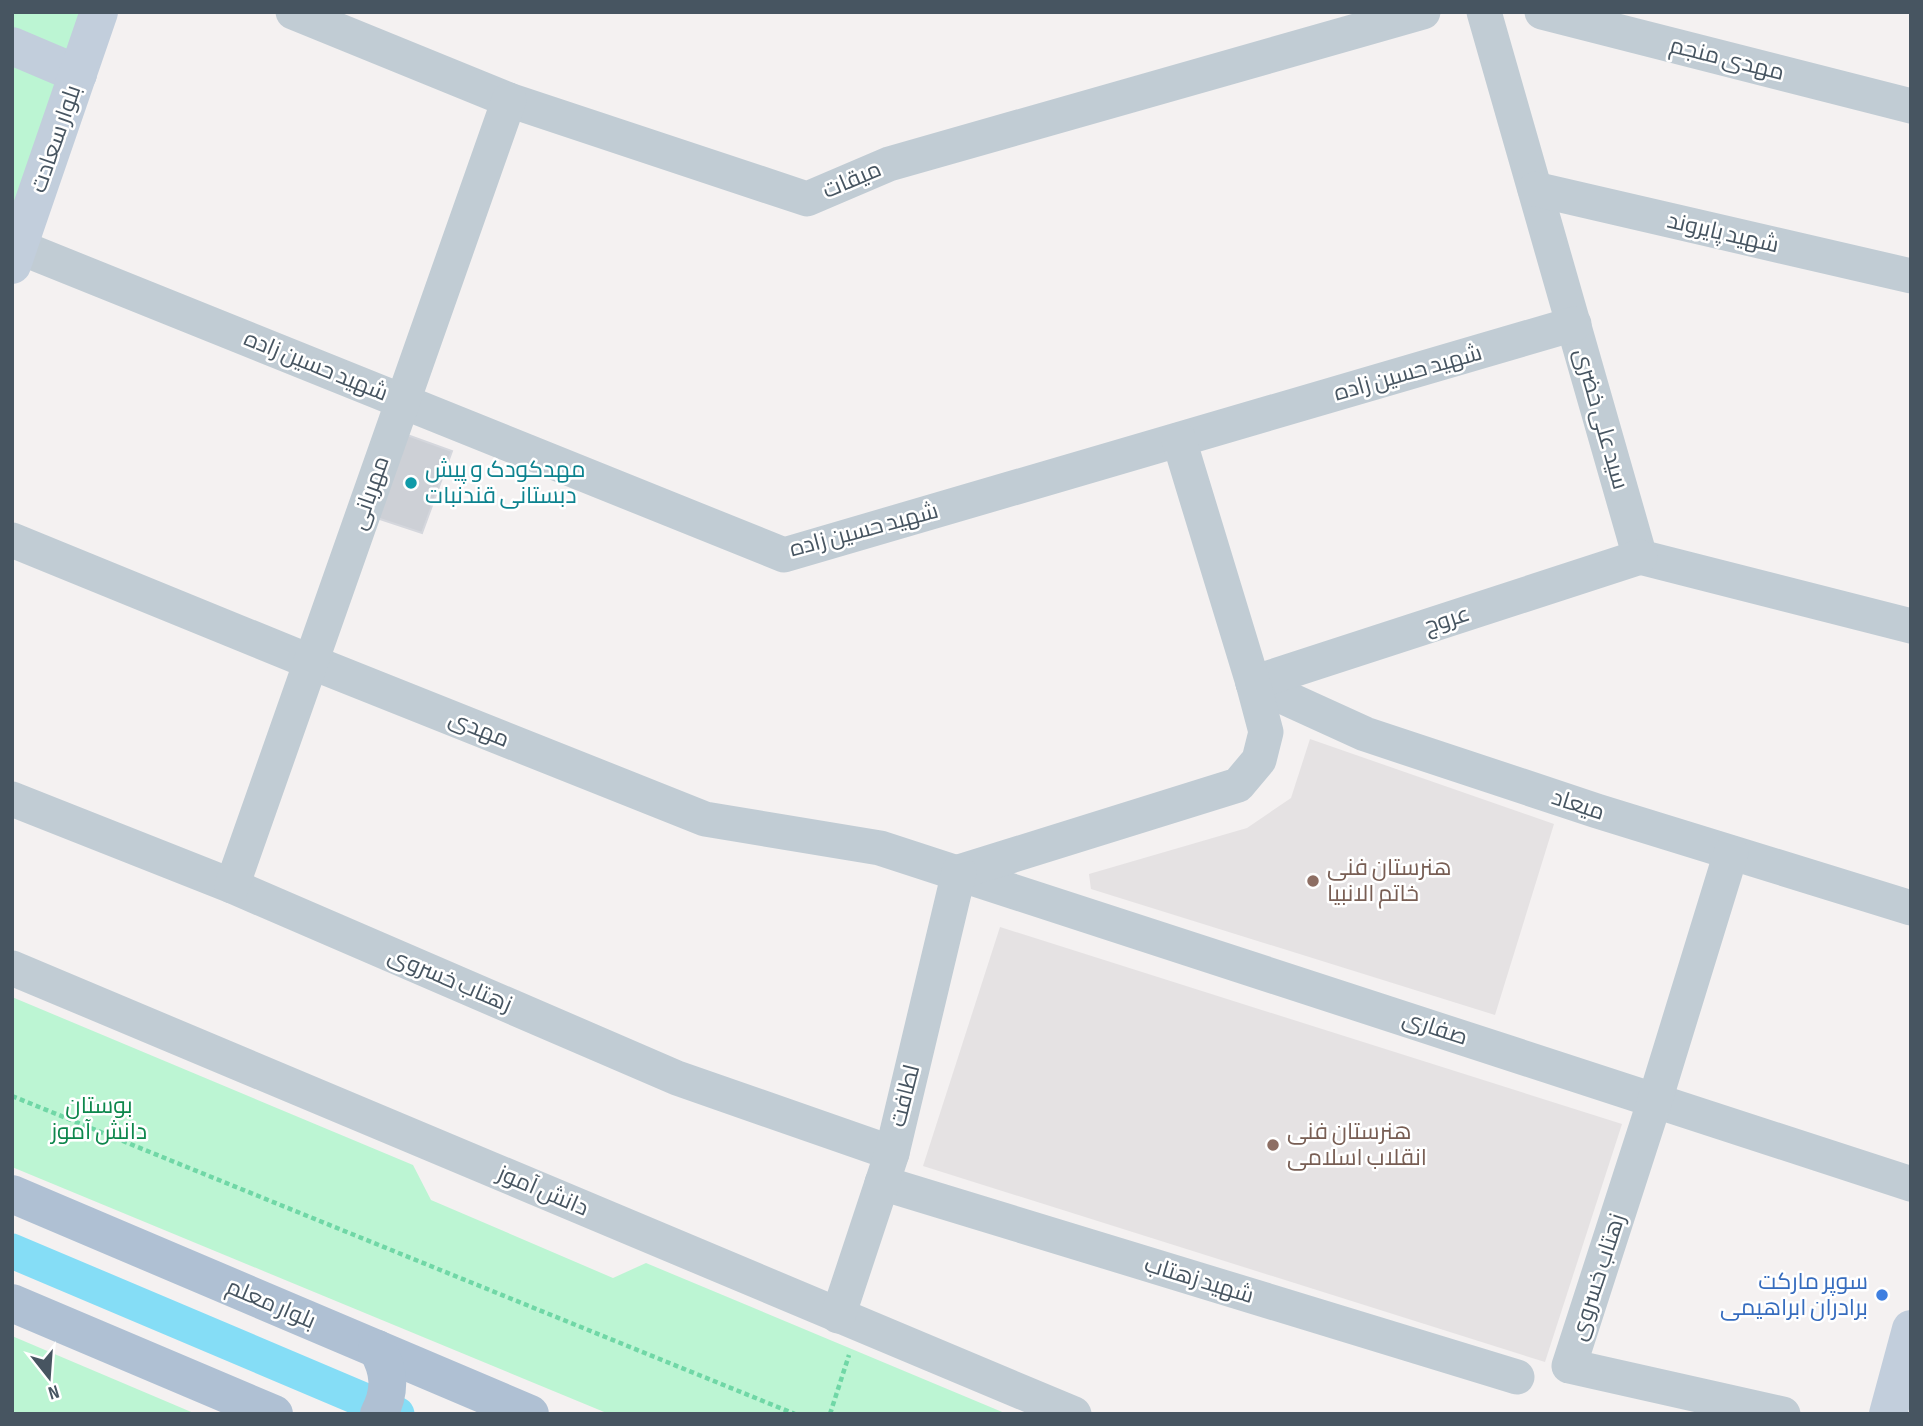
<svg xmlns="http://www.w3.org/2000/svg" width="1923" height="1426" viewBox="0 0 1923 1426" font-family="'Sofia Sans Condensed',Cairo,sans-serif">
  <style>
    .education { fill: #e5e2e3 }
    .green { fill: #bcf5d3 }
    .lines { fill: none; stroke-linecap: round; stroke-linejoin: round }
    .canal { stroke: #85ddf6; stroke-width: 35 }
    .building { fill: #cdd0d6; stroke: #d5d7dd; stroke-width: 2 }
    .path { stroke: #70d7a6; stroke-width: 4.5; stroke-dasharray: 5 3.5; stroke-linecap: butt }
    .minor { stroke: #c1ccd4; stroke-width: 35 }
    .secondary { stroke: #c2cedc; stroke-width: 38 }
    .primary { stroke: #afc0d3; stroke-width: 38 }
    .culture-dot { fill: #0f9aa8; stroke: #fff; stroke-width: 2.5 }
    .education-dot { fill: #8d6e63; stroke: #fff; stroke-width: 2.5 }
    .shop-dot { fill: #3f7fe0; stroke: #fff; stroke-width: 2.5 }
    .labels { text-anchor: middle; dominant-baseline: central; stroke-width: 5; stroke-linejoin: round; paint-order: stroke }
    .street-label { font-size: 23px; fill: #475561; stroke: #fff }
    .culture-label { font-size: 23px; fill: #0d838f; stroke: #fff; text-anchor: start }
    .education-label { font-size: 23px; fill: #785e54; stroke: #fff; text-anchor: start }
    .park-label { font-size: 23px; fill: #0d874c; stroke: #fff }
    .shop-label { font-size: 23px; fill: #366cbe; stroke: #fff; text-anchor: end }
  </style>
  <rect width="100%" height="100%" fill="#f4f1f1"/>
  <g class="education">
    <path d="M1310,739L1554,824L1495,1015L1091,889L1089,874L1247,828L1291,798Z"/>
    <path d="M1000,927L1622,1124L1545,1362L923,1166Z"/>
  </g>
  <g class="green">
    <path d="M12,12H99L12,265Z"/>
    <path d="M12,997L413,1165L431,1200L613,1278L646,1263L1007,1414H609L12,1167Z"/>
    <path d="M12,1336L196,1414H12Z"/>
  </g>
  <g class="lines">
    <path class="canal" d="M12,1251L397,1414"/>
  </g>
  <path class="building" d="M399,432L452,451L422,533L371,516Z"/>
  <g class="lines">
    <g class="path">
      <path d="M12,1096L795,1414"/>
      <path d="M830,1414L849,1355"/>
    </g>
    <g class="minor">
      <path d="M293,12L509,100L807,199L889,164L1423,12"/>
      <path d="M1484,12L1640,557L1911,626"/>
      <path d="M1542,12L1911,106"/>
      <path d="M1535,189L1911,276"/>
      <path d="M19,247L784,555L1574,324"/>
      <path d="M12,540L311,662L705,819L880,848L1911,1184"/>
      <path d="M1253,683L1365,734L1597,811L1911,908"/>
      <path d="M1253,683L1640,557"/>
      <path d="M12,799L232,886L677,1078L892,1153"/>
      <path d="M1731,853L1655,1100L1569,1366L1783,1414"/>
      <path d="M959,872L1238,785L1259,760L1266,732L1253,683L1179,440"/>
      <path d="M232,886L509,100"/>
      <path d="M12,968L1074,1414"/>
      <path d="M882,1183L1517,1377"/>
      <path d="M838,1316L892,1153L959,872"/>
    </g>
    <g class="secondary">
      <path d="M12,46L78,74"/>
      <path d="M12,265L99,12"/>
      <path d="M1888,1414L1911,1329"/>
    </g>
    <g class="primary">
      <path d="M12,1194L530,1414"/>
      <path d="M12,1303L274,1414"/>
      <path d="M377,1349C390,1371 391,1391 379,1414"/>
    </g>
  </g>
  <circle class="culture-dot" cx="411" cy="483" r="7"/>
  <g class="education-dot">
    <circle cx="1313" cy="881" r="7"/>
    <circle cx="1273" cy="1145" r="7"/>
  </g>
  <circle class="shop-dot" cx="1882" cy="1295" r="7"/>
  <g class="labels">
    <g class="street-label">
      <text transform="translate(1727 59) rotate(14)">مهدی منجم</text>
      <text transform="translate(56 139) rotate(-71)">بلوار سعادت</text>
      <text transform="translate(852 180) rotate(-23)">میقات</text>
      <text transform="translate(1723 233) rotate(13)">شهید پایروند</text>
      <text transform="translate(316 366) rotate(22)">شهید حسین زاده</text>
      <text transform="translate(1408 373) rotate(-16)">شهید حسین زاده</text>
      <text transform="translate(1601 419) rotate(74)">سید علی خضری</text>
      <text transform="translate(370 493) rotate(-71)">مهربانی</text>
      <text transform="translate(864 530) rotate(-15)">شهید حسین زاده</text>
      <text transform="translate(1447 620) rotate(-18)">عروج</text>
      <text transform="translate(479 729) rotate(22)">مهدی</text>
      <text transform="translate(1578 805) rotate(18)">میعاد</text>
      <text transform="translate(450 980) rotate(23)">زهتاب خسروی</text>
      <text transform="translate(1435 1028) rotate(18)">صفاری</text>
      <text transform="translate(905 1096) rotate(-76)">لطافت</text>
      <text transform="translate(543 1191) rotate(23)">دانش آموز</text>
      <text transform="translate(1598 1277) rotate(-72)">زهتاب خسروی</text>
      <text transform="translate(1199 1280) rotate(17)">شهید زهتاب</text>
      <text transform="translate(271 1304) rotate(23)">بلوار معلم</text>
    </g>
    <g class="culture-label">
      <text x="425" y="470">مهدکودک و پیش<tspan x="425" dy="26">دبستانی قندنبات</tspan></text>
    </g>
    <g class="education-label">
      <text x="1327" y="868">هنرستان فنی<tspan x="1327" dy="26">خاتم الانبیا</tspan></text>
      <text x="1287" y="1132">هنرستان فنی<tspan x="1287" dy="26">انقلاب اسلامی</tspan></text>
    </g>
    <g class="park-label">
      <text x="99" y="1106">بوستان<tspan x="99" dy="26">دانش آموز</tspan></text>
    </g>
    <g class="shop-label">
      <text x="1868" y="1282">سوپر مارکت<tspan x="1868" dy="26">برادران ابراهیمی</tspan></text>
    </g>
  </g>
  <rect width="1923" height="1426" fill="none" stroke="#475561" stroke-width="28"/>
  <g transform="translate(49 1377) rotate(163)" stroke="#ffffff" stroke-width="5" paint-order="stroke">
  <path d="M0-5L12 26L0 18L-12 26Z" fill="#475561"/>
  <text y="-10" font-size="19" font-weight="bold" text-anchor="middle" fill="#475561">N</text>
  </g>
</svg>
